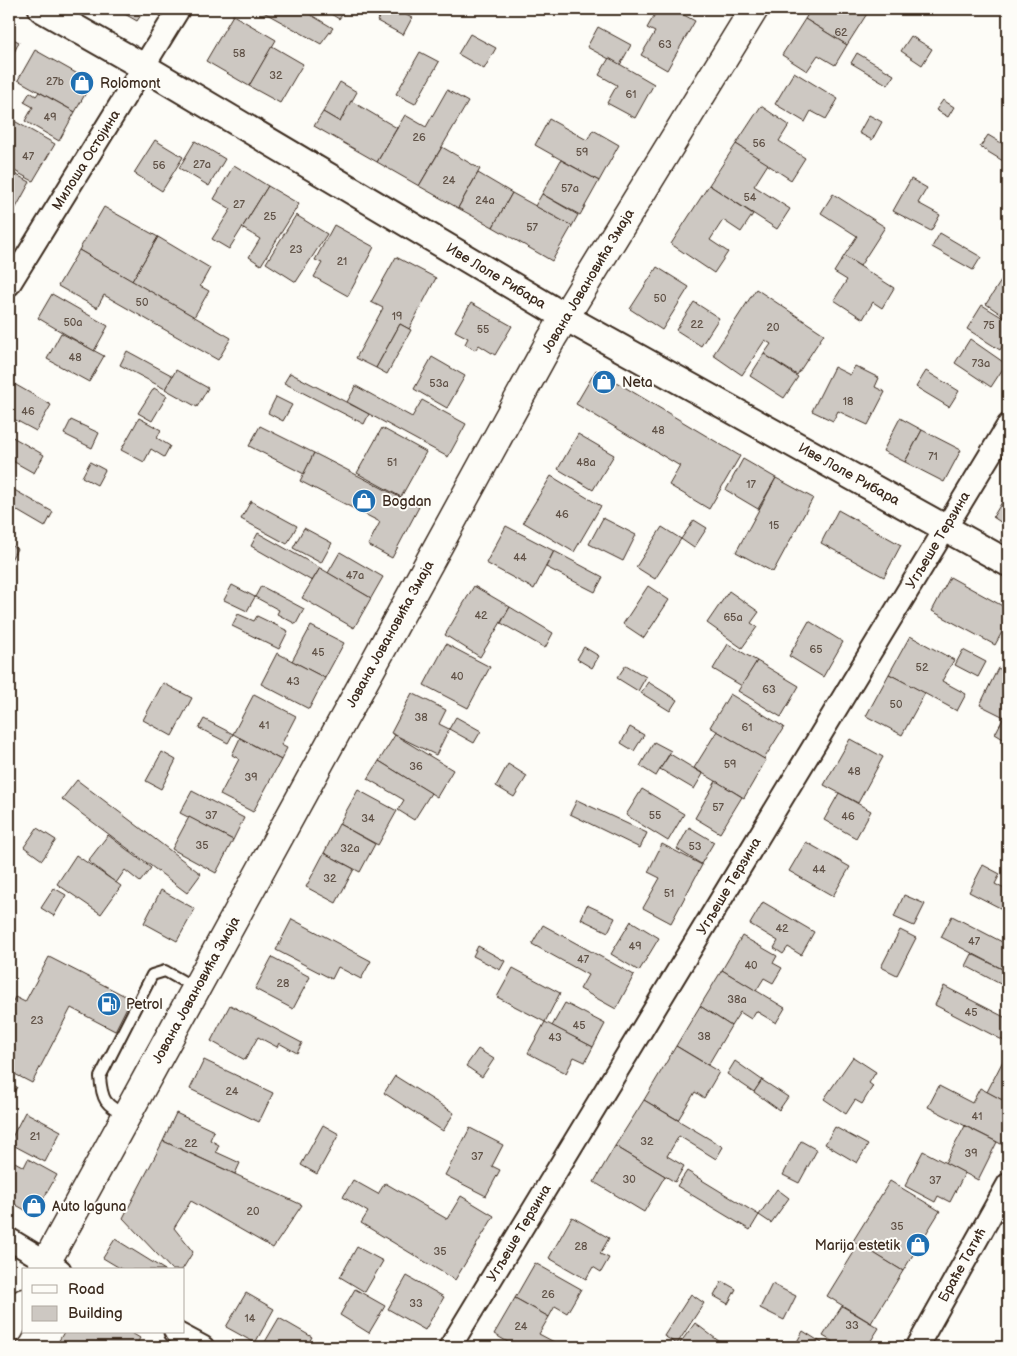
<svg xmlns="http://www.w3.org/2000/svg" width="1017" height="1356" viewBox="0 0 1017 1356" font-family="'Balsamiq Sans',sans-serif">
  <style>
    .building { fill: #cdc8c2; stroke: #3b2a1e }
    .lines { fill: none; stroke-linecap: round; stroke-linejoin: round }
    .service-casing { stroke: #3b2a1e; stroke-width: 14 }
    .minor-casing { stroke: #3b2a1e; stroke-width: 25 }
    .tertiary-casing { stroke: #3b2a1e; stroke-width: 30 }
    .secondary-casing { stroke: #3b2a1e; stroke-width: 31 }
    .service { stroke: #fdfcf7; stroke-width: 10 }
    .minor { stroke: #fdfcf7; stroke-width: 21 }
    .tertiary { stroke: #fdfcf7; stroke-width: 26 }
    .secondary { stroke: #fdfcf7; stroke-width: 28 }
    .labels { text-anchor: middle; dominant-baseline: central; stroke-width: 4; stroke-linejoin: round; paint-order: stroke }
    .number-label { font-size: 11px; fill: #605247 }
    .poi-label { font-size: 14px; fill: #3b2a1e; stroke: #fdfcf7; text-anchor: start }
    .street-label { font-size: 14px; fill: #3b2a1e; stroke: #fdfcf7 }
  </style>
  <rect width="100%" height="100%" fill="#fdfcf7"/>
  <filter id="ink" filterUnits="userSpaceOnUse"><feTurbulence type="fractalNoise" baseFrequency=".02" numOctaves="2"/><feDisplacementMap in="SourceGraphic" scale="10" xChannelSelector="R" yChannelSelector="G"/><feConvolveMatrix kernelMatrix="1 2 1 2 8 2 1 2 1" color-interpolation-filters="sRGB"/></filter>
  <g filter="url(#ink)">
    <g class="building">
      <path d="M116,9H145L137,21Z"/>
      <path d="M258,9H301L333,28L321,44Z"/>
      <path d="M323,9H346L339,19Z"/>
      <path d="M384,9H395L412,18L403,35L377,21Z"/>
      <path d="M658,9H673L695,21L667,70L641,55L655,32L647,28Z"/>
      <path d="M811,9H870L847,45L805,19Z"/>
      <path d="M233,15L276,40L249,86L206,61Z"/>
      <path d="M805,19L847,45L835,65L818,55L807,71L782,55Z"/>
      <path d="M598,27L631,45L620,65L587,47Z"/>
      <path d="M470,34L496,48L484,69L458,54Z"/>
      <path d="M911,36L932,49L922,65L901,51Z"/>
      <path d="M9,37L19,42L9,63Z"/>
      <path d="M272,46L303,64L280,103L249,86Z"/>
      <path d="M35,50L92,82L75,112L18,80Z"/>
      <path d="M420,52L439,62L415,104L396,94Z"/>
      <path d="M857,53L894,75L888,85L851,63Z"/>
      <path d="M609,58L654,84L635,118L607,103L617,85L599,75Z"/>
      <path d="M794,72L838,99L826,119L811,111L805,122L775,104Z"/>
      <path d="M340,82L357,92L340,122L323,112Z"/>
      <path d="M447,90L468,102L419,186L377,162L405,115L426,127Z"/>
      <path d="M30,92L36,96L39,92L75,112L59,141L25,121L33,107L24,102Z"/>
      <path d="M943,100L954,107L948,117L936,110Z"/>
      <path d="M351,101L397,128L377,162L314,126L323,112L340,122Z"/>
      <path d="M761,106L789,125L779,141L805,158L791,180L736,144Z"/>
      <path d="M869,115L882,122L872,140L859,133Z"/>
      <path d="M9,118L55,144L33,181L9,168V144L10,141L9,140Z"/>
      <path d="M549,119L587,140L593,130L619,145L599,181L535,145Z"/>
      <path d="M988,135L1008,147V164L980,147Z"/>
      <path d="M155,140L183,157L162,191L134,173Z"/>
      <path d="M195,141L225,159L209,186L179,168Z"/>
      <path d="M736,144L768,164L754,186L790,209L777,229L709,185Z"/>
      <path d="M442,147L480,169L458,208L419,186Z"/>
      <path d="M561,160L599,181L580,215L542,194Z"/>
      <path d="M234,165L268,186L229,249L212,239L231,209L214,199Z"/>
      <path d="M9,171L30,182L11,217L9,215Z"/>
      <path d="M478,173L512,193L493,227L458,208Z"/>
      <path d="M911,179L927,188L918,203L940,215L931,231L893,211Z"/>
      <path d="M709,185L753,214L741,232L723,220L710,240L728,252L714,273L671,244Z"/>
      <path d="M268,186L299,204L261,265L249,257L260,239L242,228Z"/>
      <path d="M512,193L572,226L552,261L493,227Z"/>
      <path d="M542,194L578,215L572,226L535,206Z"/>
      <path d="M833,194L885,227L860,266L844,256L857,236L821,213Z"/>
      <path d="M104,207L158,237L132,281L79,250Z"/>
      <path d="M296,215L327,234L296,282L266,263Z"/>
      <path d="M334,225L374,247L348,296L314,277L322,263L315,260Z"/>
      <path d="M940,233L981,257L973,270L932,247Z"/>
      <path d="M158,237L210,268L200,286L209,291L194,317L132,281Z"/>
      <path d="M79,250L231,338L218,360L104,295L97,308L58,286Z"/>
      <path d="M844,256L894,288L882,308L873,302L863,319L834,300L847,280L834,272Z"/>
      <path d="M396,257L436,278L409,329L400,324L376,368L356,358L383,308L371,302Z"/>
      <path d="M657,267L689,287L662,330L630,309Z"/>
      <path d="M1003,278L1008,281V319L986,304Z"/>
      <path d="M756,289L824,334L797,375L764,354L771,344L765,340L742,375L713,355Z"/>
      <path d="M52,294L108,326L94,351L38,318Z"/>
      <path d="M694,302L719,318L701,346L676,330Z"/>
      <path d="M471,303L512,326L495,355L479,345L475,350L465,344L468,338L455,331Z"/>
      <path d="M982,305L1008,321V337L1000,350L967,329Z"/>
      <path d="M400,324L411,330L387,374L376,368Z"/>
      <path d="M61,333L104,356L89,382L47,359Z"/>
      <path d="M970,339L1006,364L991,387L955,363Z"/>
      <path d="M127,351L173,376L165,389L120,365Z"/>
      <path d="M764,354L798,377L784,398L750,376Z"/>
      <path d="M432,357L465,376L447,408L414,389Z"/>
      <path d="M855,366L879,378L875,387L885,392L868,425L838,411L833,421L812,411L834,367L850,375Z"/>
      <path d="M176,370L208,388L197,407L165,389Z"/>
      <path d="M596,370L740,456L709,509L669,485L680,466L576,404Z"/>
      <path d="M926,371L959,391L949,407L916,387Z"/>
      <path d="M290,373L369,414L364,424L284,383Z"/>
      <path d="M9,381L51,405L36,431L10,417L9,418Z"/>
      <path d="M356,386L412,417L422,400L466,424L448,457L347,402Z"/>
      <path d="M154,388L167,396L152,421L138,413Z"/>
      <path d="M276,397L292,405L283,421L268,413Z"/>
      <path d="M139,418L161,430L157,438L170,446L164,457L151,449L144,462L121,450Z"/>
      <path d="M900,418L922,430L905,462L883,451Z"/>
      <path d="M71,420L99,433L92,448L64,434Z"/>
      <path d="M260,426L314,453L304,474L249,446Z"/>
      <path d="M382,428L426,452L401,497L357,473Z"/>
      <path d="M922,430L961,450L944,482L905,462Z"/>
      <path d="M578,434L614,455L593,490L558,469Z"/>
      <path d="M9,435L44,455L34,473L9,459Z"/>
      <path d="M314,453L419,507L392,558L368,545L380,522L300,481Z"/>
      <path d="M743,459L776,478L758,509L726,490Z"/>
      <path d="M90,462L105,470L97,485L82,477Z"/>
      <path d="M551,476L601,506L574,552L523,522Z"/>
      <path d="M776,478L813,498L773,572L736,552Z"/>
      <path d="M9,487L53,512L45,527L9,506Z"/>
      <path d="M1008,492V527L993,517Z"/>
      <path d="M251,501L297,526L287,544L241,519Z"/>
      <path d="M838,510L901,545L884,577L821,543Z"/>
      <path d="M603,518L636,535L623,561L589,544Z"/>
      <path d="M694,520L707,528L694,548L681,539Z"/>
      <path d="M506,526L554,551L534,589L486,563Z"/>
      <path d="M662,527L681,539L655,579L636,567Z"/>
      <path d="M304,528L332,543L321,563L293,548Z"/>
      <path d="M258,533L320,568L312,581L251,546Z"/>
      <path d="M9,544L17,549L9,563Z"/>
      <path d="M554,551L603,577L595,592L546,567Z"/>
      <path d="M340,552L383,577L371,598L328,573Z"/>
      <path d="M320,568L371,598L354,628L302,598Z"/>
      <path d="M950,577L1008,609V621L995,645L932,611Z"/>
      <path d="M232,585L255,597L247,611L224,600Z"/>
      <path d="M261,586L304,609L296,624L277,614L279,610L255,597Z"/>
      <path d="M474,586L510,607L480,657L445,635Z"/>
      <path d="M648,586L669,600L644,638L623,624Z"/>
      <path d="M729,591L759,612L751,623L757,627L742,648L707,623Z"/>
      <path d="M510,607L553,633L545,648L501,623Z"/>
      <path d="M238,614L254,621L257,616L288,631L279,649L232,626Z"/>
      <path d="M809,621L843,642L823,677L789,656Z"/>
      <path d="M311,626L344,643L325,678L292,661Z"/>
      <path d="M910,636L954,660L942,681L966,694L957,711L889,674Z"/>
      <path d="M446,644L490,667L468,708L424,685Z"/>
      <path d="M728,644L757,661L742,686L713,669Z"/>
      <path d="M584,647L599,656L592,668L577,659Z"/>
      <path d="M963,650L986,662L978,677L955,665Z"/>
      <path d="M277,653L325,678L309,709L261,684Z"/>
      <path d="M757,661L799,686L781,717L738,691Z"/>
      <path d="M626,665L646,677L638,691L617,678Z"/>
      <path d="M998,668L1008,673V708L1004,717L980,705Z"/>
      <path d="M889,674L925,693L902,735L866,716Z"/>
      <path d="M648,682L677,700L670,711L641,693Z"/>
      <path d="M163,683L192,698L172,736L143,720Z"/>
      <path d="M412,693L446,710L439,724L449,729L436,755L391,733Z"/>
      <path d="M254,694L296,716L281,745L287,748L281,760L233,734Z"/>
      <path d="M730,694L784,727L764,759L710,727Z"/>
      <path d="M456,717L481,731L474,743L449,729Z"/>
      <path d="M1004,717L1008,719V742L995,734Z"/>
      <path d="M204,719L233,734L228,743L199,728Z"/>
      <path d="M630,727L644,735L634,751L621,743Z"/>
      <path d="M717,731L766,760L744,798L694,768Z"/>
      <path d="M395,735L453,770L437,797L379,761Z"/>
      <path d="M240,738L281,760L253,812L220,795L239,759L232,755Z"/>
      <path d="M850,739L883,757L858,803L824,785Z"/>
      <path d="M654,742L671,751L656,776L640,766Z"/>
      <path d="M162,752L176,760L161,789L146,781Z"/>
      <path d="M670,754L703,774L694,789L660,769Z"/>
      <path d="M379,761L431,793L414,820L398,810L404,800L368,779Z"/>
      <path d="M508,764L527,776L514,797L496,786Z"/>
      <path d="M77,780L201,874L187,893L62,799Z"/>
      <path d="M716,781L742,797L720,833L695,818Z"/>
      <path d="M642,789L684,814L668,841L626,815Z"/>
      <path d="M358,790L397,811L378,845L339,824Z"/>
      <path d="M192,791L244,818L233,840L180,813Z"/>
      <path d="M839,793L871,811L856,838L824,820Z"/>
      <path d="M577,800L647,833L640,848L570,814Z"/>
      <path d="M189,817L233,840L216,873L172,849Z"/>
      <path d="M339,824L375,844L360,872L324,853Z"/>
      <path d="M689,827L714,842L701,864L677,849Z"/>
      <path d="M37,828L56,840L42,860L24,847Z"/>
      <path d="M108,835L151,868L140,882L125,870L116,883L88,861Z"/>
      <path d="M806,842L850,867L833,896L789,871Z"/>
      <path d="M662,844L702,865L671,923L643,908L660,878L648,872Z"/>
      <path d="M324,853L354,869L336,903L306,887Z"/>
      <path d="M76,855L121,886L101,914L57,884Z"/>
      <path d="M983,865L1000,874L995,884L1008,891V912L969,892Z"/>
      <path d="M54,888L66,895L54,916L41,908Z"/>
      <path d="M161,890L195,909L177,941L144,923Z"/>
      <path d="M904,895L925,904L914,926L894,917Z"/>
      <path d="M763,902L814,932L801,955L788,947L783,954L774,948L778,941L750,924Z"/>
      <path d="M587,905L615,918L608,932L581,919Z"/>
      <path d="M952,916L1008,945V972L941,937Z"/>
      <path d="M292,919L371,961L361,979L338,967L332,979L276,950Z"/>
      <path d="M631,921L659,938L639,971L611,954Z"/>
      <path d="M543,925L634,975L616,1009L580,989L588,975L532,944Z"/>
      <path d="M900,930L916,938L897,975L881,967Z"/>
      <path d="M742,936L777,956L773,963L782,968L773,983L764,978L756,991L722,970Z"/>
      <path d="M478,946L505,961L500,970L473,956Z"/>
      <path d="M972,954L1008,972V988L966,966Z"/>
      <path d="M49,957L131,999L115,1031L71,1008L32,1083L9,1071V1009L15,997L25,1002Z"/>
      <path d="M272,957L310,977L293,1009L255,989Z"/>
      <path d="M513,968L560,993L545,1022L497,997Z"/>
      <path d="M722,970L785,1008L776,1023L756,1011L751,1019L740,1012L731,1026L700,1006Z"/>
      <path d="M944,986L1008,1019V1043L935,1005Z"/>
      <path d="M565,1003L605,1024L593,1047L552,1026Z"/>
      <path d="M230,1005L302,1043L297,1053L279,1043L277,1047L258,1037L245,1060L211,1041Z"/>
      <path d="M700,1006L731,1026L708,1065L676,1046Z"/>
      <path d="M545,1022L593,1047L585,1062L574,1057L566,1073L528,1053Z"/>
      <path d="M676,1046L719,1072L704,1098L695,1092L678,1120L644,1100Z"/>
      <path d="M478,1049L494,1059L482,1077L466,1066Z"/>
      <path d="M1008,1051V1103L987,1092Z"/>
      <path d="M853,1057L876,1072L869,1083L873,1086L862,1104L855,1100L846,1114L824,1099Z"/>
      <path d="M204,1060L273,1093L259,1122L190,1089Z"/>
      <path d="M735,1061L762,1080L754,1092L727,1074Z"/>
      <path d="M395,1076L454,1113L443,1131L384,1093Z"/>
      <path d="M762,1080L788,1097L779,1110L754,1092Z"/>
      <path d="M9,1083L17,1087L9,1101Z"/>
      <path d="M939,1086L972,1103L980,1088L1008,1103V1135L1003,1145L928,1107Z"/>
      <path d="M644,1100L723,1147L716,1159L679,1136L667,1156L684,1166L675,1182L615,1146Z"/>
      <path d="M25,1112L61,1131L45,1162L9,1143Z"/>
      <path d="M176,1113L214,1131L210,1140L219,1145L216,1152L240,1163L235,1174L163,1141Z"/>
      <path d="M323,1125L339,1134L317,1174L301,1165Z"/>
      <path d="M965,1126L997,1142L978,1180L945,1163Z"/>
      <path d="M835,1127L868,1145L857,1163L825,1144Z"/>
      <path d="M470,1128L503,1145L492,1166L500,1170L486,1196L445,1175Z"/>
      <path d="M163,1141L302,1205L273,1248L191,1201L174,1228L193,1252L182,1270H172L123,1218Z"/>
      <path d="M801,1141L817,1150L799,1183L783,1175Z"/>
      <path d="M615,1146L665,1176L644,1212L594,1182Z"/>
      <path d="M923,1151L965,1173L950,1202L938,1196L935,1202L905,1186Z"/>
      <path d="M9,1159L24,1167L28,1159L57,1175L34,1215L9,1201Z"/>
      <path d="M687,1171L759,1215L750,1230L677,1186Z"/>
      <path d="M353,1180L378,1194L385,1183L447,1219L461,1196L494,1216L455,1280L361,1223L368,1212L343,1197Z"/>
      <path d="M890,1181L940,1211L903,1271L853,1241Z"/>
      <path d="M777,1189L789,1198L771,1223L759,1215Z"/>
      <path d="M572,1217L609,1238L600,1254L609,1258L601,1272L593,1267L586,1279L549,1258Z"/>
      <path d="M115,1239L165,1270H123L103,1258Z"/>
      <path d="M859,1244L903,1271L871,1323L827,1296Z"/>
      <path d="M357,1247L383,1261L365,1292L340,1277Z"/>
      <path d="M535,1263L581,1289L567,1313L555,1306L549,1317L515,1298Z"/>
      <path d="M407,1276L444,1297L425,1330L388,1309Z"/>
      <path d="M722,1281L736,1289L728,1304L714,1296Z"/>
      <path d="M772,1284L796,1296L784,1320L760,1308Z"/>
      <path d="M355,1289L385,1306L369,1333L340,1315Z"/>
      <path d="M246,1293L274,1309L255,1343L226,1327Z"/>
      <path d="M691,1294L704,1303L677,1344L664,1336Z"/>
      <path d="M515,1298L549,1317L539,1334L554,1342L551,1347H516L494,1334Z"/>
      <path d="M842,1306L879,1328L867,1347L856,1346L855,1347H842L823,1336Z"/>
      <path d="M279,1318L312,1337L306,1347H262Z"/>
      <path d="M695,1323L720,1342L716,1347H677Z"/>
      <path d="M803,1331L822,1343L819,1347H794Z"/>
      <path d="M64,1332H130L140,1338L135,1347H63L57,1344Z"/>
      <path d="M1008,1333V1347H1000Z"/>
      <path d="M383,1342L392,1347H380Z"/>
    </g>
    <g class="lines">
      <g class="service-casing">
        <path id="service" d="M126,1115C105,1105 102,1100 100,1077L152,975L165,971L195,988"/>
      </g>
      <g class="minor-casing">
        <g id="minor">
          <path d="M9,285L179,9"/>
          <path d="M9,1239L60,1270"/>
          <path d="M175,1332L203,1347"/>
          <path d="M450,1347L1008,425"/>
          <path d="M917,1347L1008,1184"/>
        </g>
      </g>
      <g class="tertiary-casing">
        <path id="tertiary" d="M42,9L144,67L565,317L1008,563"/>
      </g>
      <g class="secondary-casing">
        <g id="secondary">
          <path d="M42,1270L552,338L754,9"/>
          <path d="M9,1330L24,1303"/>
        </g>
      </g>
      <use href="#service" class="service"/>
      <use href="#minor" class="minor"/>
      <use href="#tertiary" class="tertiary"/>
      <use href="#secondary" class="secondary"/>
    </g>
  </g>
  <defs>
    <g id="shop-disc" transform="scale(1.25)"><circle r="9.5" fill="#1f6fb2" stroke="#fdfcf7"/><path d="M-5-2.5h2.3a2.7 3.5 0 0 1 5.4 0H5L5.5 6h-11ZM-1.5-2.5h3a1.5 2.3 0 0 0-3 0Z" fill="#fff"/></g>
    <g id="fuel-disc" transform="scale(1.25)"><circle r="9.5" fill="#1f6fb2" stroke="#fdfcf7"/><path d="M-5.5-6h7V0h2V4h1.3V-2.5L3-4.5l.8-.8L6-3V5H2.5V1h-1V6h-7ZM-4.2-4.7v3.2H.2V-4.7Z" fill="#fff"/></g>
  </defs>
  <g fill-rule="evenodd">
    <use href="#shop-disc" x="82" y="83"/>
    <use href="#shop-disc" x="604" y="382"/>
    <use href="#shop-disc" x="364" y="501"/>
    <use href="#fuel-disc" x="109" y="1004"/>
    <use href="#shop-disc" x="34" y="1206"/>
    <use href="#shop-disc" x="918" y="1245"/>
  </g>
  <g class="labels">
    <g class="number-label">
      <text x="841" y="32">62</text>
      <text x="665" y="44">63</text>
      <text x="239" y="53">58</text>
      <text x="276" y="75">32</text>
      <text x="55" y="81">27b</text>
      <text x="631" y="94">61</text>
      <text x="50" y="117">49</text>
      <text x="419" y="137">26</text>
      <text x="759" y="143">56</text>
      <text x="582" y="152">59</text>
      <text x="28" y="156">47</text>
      <text x="202" y="164">27a</text>
      <text x="159" y="165">56</text>
      <text x="449" y="180">24</text>
      <text x="570" y="188">57a</text>
      <text x="750" y="197">54</text>
      <text x="485" y="200">24a</text>
      <text x="239" y="204">27</text>
      <text x="270" y="216">25</text>
      <text x="532" y="227">57</text>
      <text x="296" y="249">23</text>
      <text x="342" y="261">21</text>
      <text x="660" y="298">50</text>
      <text x="142" y="302">50</text>
      <text x="397" y="316">19</text>
      <text x="73" y="322">50a</text>
      <text x="697" y="324">22</text>
      <text x="989" y="325">75</text>
      <text x="773" y="327">20</text>
      <text x="483" y="329">55</text>
      <text x="75" y="357">48</text>
      <text x="981" y="363">73a</text>
      <text x="439" y="383">53a</text>
      <text x="848" y="401">18</text>
      <text x="28" y="411">46</text>
      <text x="658" y="430">48</text>
      <text x="933" y="456">71</text>
      <text x="392" y="462">51</text>
      <text x="586" y="462">48a</text>
      <text x="751" y="484">17</text>
      <text x="562" y="514">46</text>
      <text x="774" y="525">15</text>
      <text x="520" y="557">44</text>
      <text x="355" y="575">47a</text>
      <text x="481" y="615">42</text>
      <text x="733" y="617">65a</text>
      <text x="816" y="649">65</text>
      <text x="318" y="652">45</text>
      <text x="922" y="667">52</text>
      <text x="457" y="676">40</text>
      <text x="293" y="681">43</text>
      <text x="769" y="689">63</text>
      <text x="896" y="704">50</text>
      <text x="421" y="717">38</text>
      <text x="264" y="725">41</text>
      <text x="747" y="727">61</text>
      <text x="730" y="764">59</text>
      <text x="416" y="766">36</text>
      <text x="854" y="771">48</text>
      <text x="251" y="777">39</text>
      <text x="718" y="807">57</text>
      <text x="211" y="815">37</text>
      <text x="655" y="815">55</text>
      <text x="848" y="816">46</text>
      <text x="368" y="818">34</text>
      <text x="202" y="845">35</text>
      <text x="695" y="846">53</text>
      <text x="350" y="848">32a</text>
      <text x="819" y="869">44</text>
      <text x="330" y="878">32</text>
      <text x="669" y="893">51</text>
      <text x="782" y="928">42</text>
      <text x="974" y="941">47</text>
      <text x="635" y="946">49</text>
      <text x="583" y="959">47</text>
      <text x="751" y="965">40</text>
      <text x="283" y="983">28</text>
      <text x="737" y="999">38a</text>
      <text x="971" y="1012">45</text>
      <text x="37" y="1020">23</text>
      <text x="579" y="1025">45</text>
      <text x="704" y="1036">38</text>
      <text x="555" y="1037">43</text>
      <text x="232" y="1091">24</text>
      <text x="977" y="1116">41</text>
      <text x="35" y="1136">21</text>
      <text x="647" y="1141">32</text>
      <text x="191" y="1143">22</text>
      <text x="971" y="1153">39</text>
      <text x="477" y="1156">37</text>
      <text x="629" y="1179">30</text>
      <text x="935" y="1180">37</text>
      <text x="253" y="1211">20</text>
      <text x="897" y="1226">35</text>
      <text x="581" y="1246">28</text>
      <text x="440" y="1251">35</text>
      <text x="548" y="1294">26</text>
      <text x="416" y="1303">33</text>
      <text x="250" y="1318">14</text>
      <text x="852" y="1325">33</text>
      <text x="521" y="1326">24</text>
    </g>
    <g class="poi-label">
      <text x="100" y="83">Rolomont</text>
      <text x="622" y="382">Neta</text>
      <text x="382" y="501">Bogdan</text>
      <text x="126" y="1004">Petrol</text>
      <text x="52" y="1206">Auto laguna</text>
      <text x="900" y="1245" text-anchor="end">Marija estetik</text>
    </g>
    <g class="street-label">
      <text transform="translate(86 160) rotate(-58)">Милоша Остојина</text>
      <text transform="translate(496 276) rotate(31)">Иве Лоле Рибара</text>
      <text transform="translate(588 281) rotate(-59)">Јована Јовановића Змаја</text>
      <text transform="translate(849 474) rotate(29)">Иве Лоле Рибара</text>
      <text transform="translate(938 540) rotate(-59)">Угљеше Терзина</text>
      <text transform="translate(390 634) rotate(-61)">Јована Јовановића Змаја</text>
      <text transform="translate(729 886) rotate(-59)">Угљеше Терзина</text>
      <text transform="translate(196 990) rotate(-61)">Јована Јовановића Змаја</text>
      <text transform="translate(519 1233) rotate(-59)">Угљеше Терзина</text>
      <text transform="translate(962 1265) rotate(-61)">Браће Татић</text>
    </g>
  </g>
  <rect width="1017" height="1356" fill="none" stroke="#fdfcf7" stroke-width="30"/>
  <rect x="15" y="15" width="987" height="1326" fill="none" stroke="#3b2a1e" stroke-width="2" filter="url(#ink)"/>
  <rect x="22" y="1268" width="162" height="65" fill="#fdfcf7" stroke="#afa8a0"/>
  <rect x="32" y="1285" width="25" height="8" fill="#fdfcf7" stroke="#afa8a0"/>
  <text x="68" y="1294" font-size="15" fill="#3b2a1e">Road</text>
  <rect x="32" y="1306" width="25" height="15" fill="#cdc8c2" stroke="#afa8a0"/>
  <text x="68" y="1318" font-size="15" fill="#3b2a1e">Building</text>
</svg>
